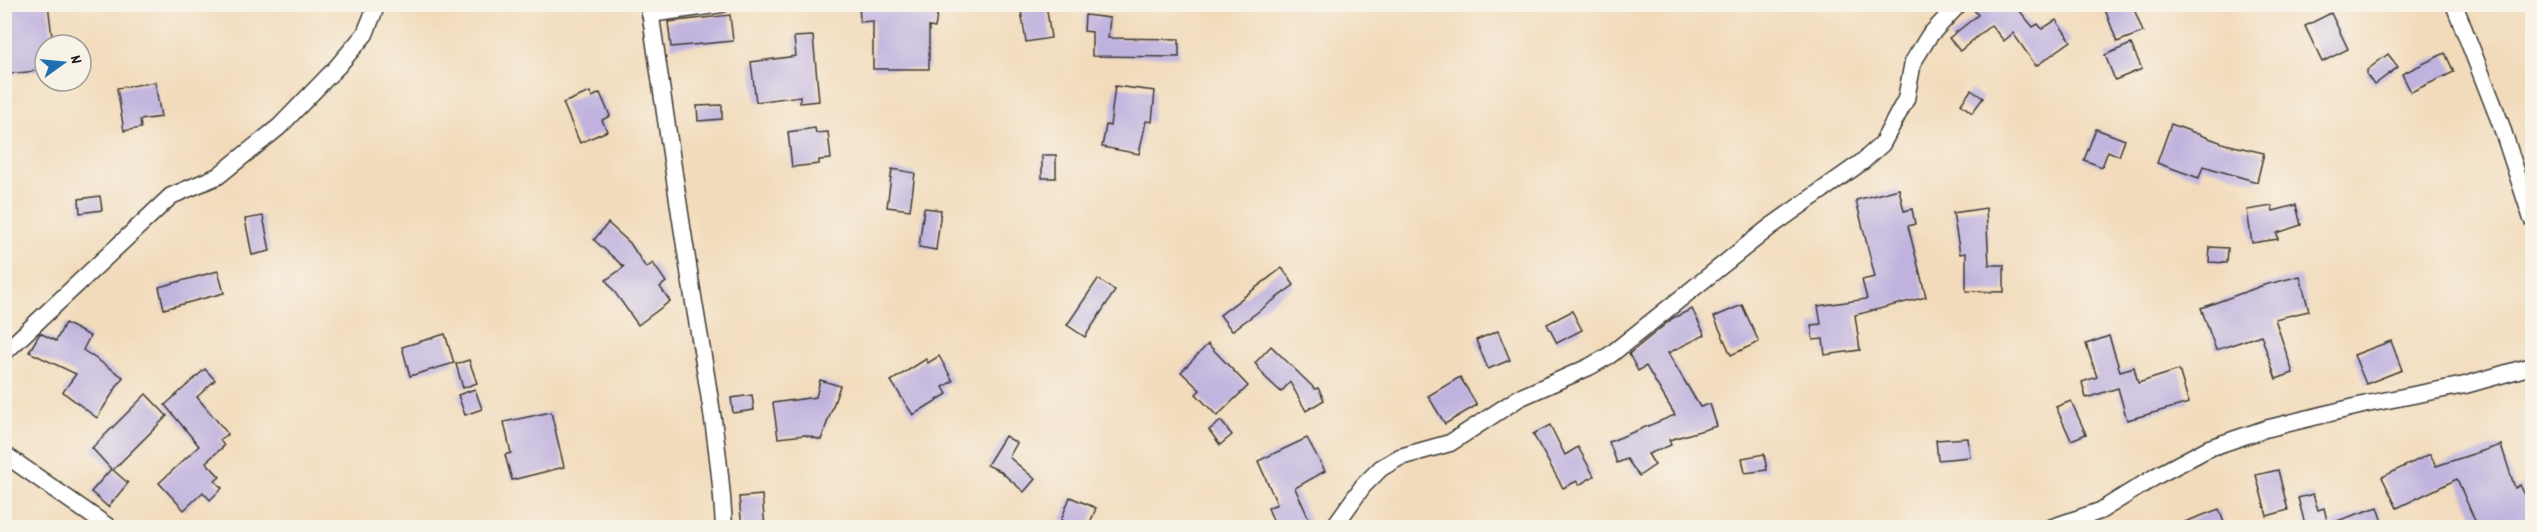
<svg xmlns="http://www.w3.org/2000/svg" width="2537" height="532" viewBox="0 0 2537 532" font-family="Dekko,sans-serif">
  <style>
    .building { fill: #bfb2de }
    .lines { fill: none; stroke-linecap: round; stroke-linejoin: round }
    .street-casing { stroke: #3c3934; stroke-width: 19 }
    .street { stroke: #fff; stroke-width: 16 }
  </style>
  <rect width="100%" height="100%" fill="#f7f3e8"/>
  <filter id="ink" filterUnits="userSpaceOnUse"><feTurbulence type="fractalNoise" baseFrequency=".0167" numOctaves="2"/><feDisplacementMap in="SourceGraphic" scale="12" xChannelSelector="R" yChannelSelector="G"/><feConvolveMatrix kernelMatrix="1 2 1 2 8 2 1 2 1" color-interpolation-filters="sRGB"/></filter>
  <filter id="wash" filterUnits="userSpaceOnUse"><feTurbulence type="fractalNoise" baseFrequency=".008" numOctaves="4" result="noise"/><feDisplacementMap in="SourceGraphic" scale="24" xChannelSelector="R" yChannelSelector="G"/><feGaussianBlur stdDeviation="1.35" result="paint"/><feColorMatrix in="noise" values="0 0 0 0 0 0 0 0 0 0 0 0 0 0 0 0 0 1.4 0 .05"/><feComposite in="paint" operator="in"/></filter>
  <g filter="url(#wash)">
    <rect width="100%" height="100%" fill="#f2dbbb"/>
    <g id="blocks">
      <g class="building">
        <path d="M4,4H48L53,45H45V70L9,74L7,53H4Z"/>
        <path d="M859,4H939L935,28L929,27V69H873V21L860,22Z"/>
        <path d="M1020,4H1046L1051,38L1026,42Z"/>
        <path d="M1969,4H2014L2033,27L2038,24L2042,29L2056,20L2071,41L2036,66L2013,33L2004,41L1991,25L1960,51L1949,38L1978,15Z"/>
        <path d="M2103,4H2132L2143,32L2117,42Z"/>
        <path d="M2331,13L2348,49L2322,62L2305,26Z"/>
        <path d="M730,15L733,41L671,47L668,22Z"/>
        <path d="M1085,15L1110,18L1108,38L1179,39V57L1092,56V32L1084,31Z"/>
        <path d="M813,36L819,101L800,103V96L756,102L751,62L796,56L794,37Z"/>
        <path d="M2131,44L2142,69L2115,80L2105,55Z"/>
        <path d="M2445,53L2454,72L2411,92L2402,74Z"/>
        <path d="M2388,54L2398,67L2374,85L2367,75V70Z"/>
        <path d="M155,82L161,117L140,120L141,128L124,131L117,88Z"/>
        <path d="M1115,86L1155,91L1152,122L1146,121L1139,154L1102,147L1106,125L1110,126Z"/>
        <path d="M1971,90L1983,98L1972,113L1961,104Z"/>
        <path d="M590,92L592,97L600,93L610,116L602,120L607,131L580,143L563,103Z"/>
        <path d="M722,105V119L698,121L697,106Z"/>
        <path d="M2171,124L2225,144L2264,153L2257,182L2203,166L2199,178L2157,163Z"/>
        <path d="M815,128L816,133L828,132L831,159L819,160V164L792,167L788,132Z"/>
        <path d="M2096,129L2125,140L2119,156L2108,151L2102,167L2084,160Z"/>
        <rect x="1042" y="155" width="14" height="23"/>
        <path d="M892,169L915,173L910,210L887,207Z"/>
        <path d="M1899,189L1904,211L1912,209L1915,224L1908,226L1926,297L1855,315L1860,350L1825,355L1823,339L1813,340L1811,325L1821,324L1818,306L1867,299L1862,280L1875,277L1856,200Z"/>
        <path d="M100,196L102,210L80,213L79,199Z"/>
        <path d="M2296,205L2301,225L2277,233L2278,239L2252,243L2247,210L2272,206L2273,211Z"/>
        <path d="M924,208L941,210L936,250L919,247Z"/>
        <path d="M1986,208L1989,265H2004V292L1966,291V253L1960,254L1953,213Z"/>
        <path d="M263,216L270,251L252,255L245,219Z"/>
        <path d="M608,223L630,243L646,268L653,263L666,282L660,287L670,301L638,325L606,280L624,267L594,240Z"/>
        <path d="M2210,247L2228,248L2227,263L2209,262Z"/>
        <path d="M1282,268L1294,285L1232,331L1220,315Z"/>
        <path d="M218,271L224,293L164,309L159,287Z"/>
        <path d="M2300,276L2309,311L2275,319L2293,373L2276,379L2261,335L2216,350L2201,308L2264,285Z"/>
        <path d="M1098,279L1115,291L1085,337L1067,325Z"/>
        <path d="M1742,305L1759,342L1731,355L1714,317Z"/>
        <path d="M1692,309L1705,335L1668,353L1700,407L1710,404L1717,426L1669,440L1671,445L1648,454L1655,465L1639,476L1627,459L1617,463L1609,442L1675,415L1646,366L1638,371L1629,354L1673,318Z"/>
        <path d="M1572,311L1582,330L1557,343L1547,324Z"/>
        <path d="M65,323L90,336L83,350L123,377L97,418L63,392L76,374L29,352L40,333L56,341Z"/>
        <path d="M1498,331L1510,360L1488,369L1476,340Z"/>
        <path d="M445,334L454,363L410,376L402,347Z"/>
        <path d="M2109,336L2120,371L2134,367L2138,383L2179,370L2189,403L2127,420L2118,388L2086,398L2082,382L2097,377L2086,344Z"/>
        <path d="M2391,341L2402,370L2366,384L2354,355Z"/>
        <path d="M1208,344L1248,386L1217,416L1196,394L1200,390L1181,372Z"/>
        <path d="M1271,346L1315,389L1318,388L1324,400L1306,411L1290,382L1281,392L1265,377L1255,363Z"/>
        <path d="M939,356L953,381L943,387L947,394L913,415L891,381L926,359L928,363Z"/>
        <path d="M469,360L477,383L463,388L456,364Z"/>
        <path d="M205,369L215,380L197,397L228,434L220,440L224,446L206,462L220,477L215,481L222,488L210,500L203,492L184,510L159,483L199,446L165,405Z"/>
        <path d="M1460,377L1477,405L1445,424L1428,396Z"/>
        <path d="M820,380L840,386L821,440L805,435L778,438L773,403L816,397Z"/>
        <path d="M475,389L482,409L465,415L458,395Z"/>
        <path d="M146,394L167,416L113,470L128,483L108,507L91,492L111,469L92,448Z"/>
        <path d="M752,395L754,410L733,413L731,398Z"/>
        <path d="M2071,401L2086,434L2071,440L2056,407Z"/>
        <path d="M551,412L564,467L512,480L505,455L511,453L504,422Z"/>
        <path d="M1221,421L1232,435L1220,445L1209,430Z"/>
        <path d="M1550,425L1565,455L1578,447L1594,476L1579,485L1577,481L1563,488L1533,434Z"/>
        <path d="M1005,436L1017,443L1009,457L1035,479L1024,492L1000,471L987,465Z"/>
        <path d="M1307,438L1325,471L1295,488L1313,528H1276L1268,508L1277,504L1258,461Z"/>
        <path d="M1968,438L1970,457L1938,460L1936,440Z"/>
        <path d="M2501,445L2515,488L2520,485L2532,509V528H2478L2457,479L2397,508L2382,477L2430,454L2436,466Z"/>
        <path d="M1764,454L1767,470L1745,473L1742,458Z"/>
        <path d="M2278,470L2288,510L2267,516L2256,475Z"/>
        <path d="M2313,494L2318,510L2324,508L2328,524L2378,507L2385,528H2306L2298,498Z"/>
        <path d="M762,495L765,528H742L739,497Z"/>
        <path d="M1070,497L1096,508L1088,528H1079L1061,520Z"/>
        <path d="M2219,509L2226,528H2174V526Z"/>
      </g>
    </g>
  </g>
  <g filter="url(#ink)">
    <use href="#blocks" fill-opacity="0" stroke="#3c3934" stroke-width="1.5"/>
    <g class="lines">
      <g class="street-casing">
        <g id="street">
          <path d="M649,4C663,98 676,191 691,284C704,366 720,445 724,528"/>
          <path d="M2454,4L2500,122L2532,219"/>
          <path d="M650,14L722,4"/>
          <path d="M4,353L171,196L218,176L279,127L337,67L365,34L377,4"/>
          <path d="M4,454L110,528"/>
          <path d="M1333,528L1363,486L1381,468L1400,457L1450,443L1519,398L1589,367L1610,355L1770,227L1862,162L1882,144L1906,99L1913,62L1929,36L1959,4"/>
          <path d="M2050,528L2100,511L2158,475L2209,448L2265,429L2367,404L2465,385L2532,366"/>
        </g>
      </g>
      <use href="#street" class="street"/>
    </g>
  </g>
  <rect width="2537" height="532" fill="none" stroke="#f7f3e8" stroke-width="24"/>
  <g transform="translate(63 63) rotate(75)"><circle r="28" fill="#f7f3e8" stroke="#9f9d96" stroke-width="1.5"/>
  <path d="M0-4.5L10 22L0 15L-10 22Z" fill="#1f6fb2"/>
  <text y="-9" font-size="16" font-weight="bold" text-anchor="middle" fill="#1c1c1c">N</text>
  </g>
</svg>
